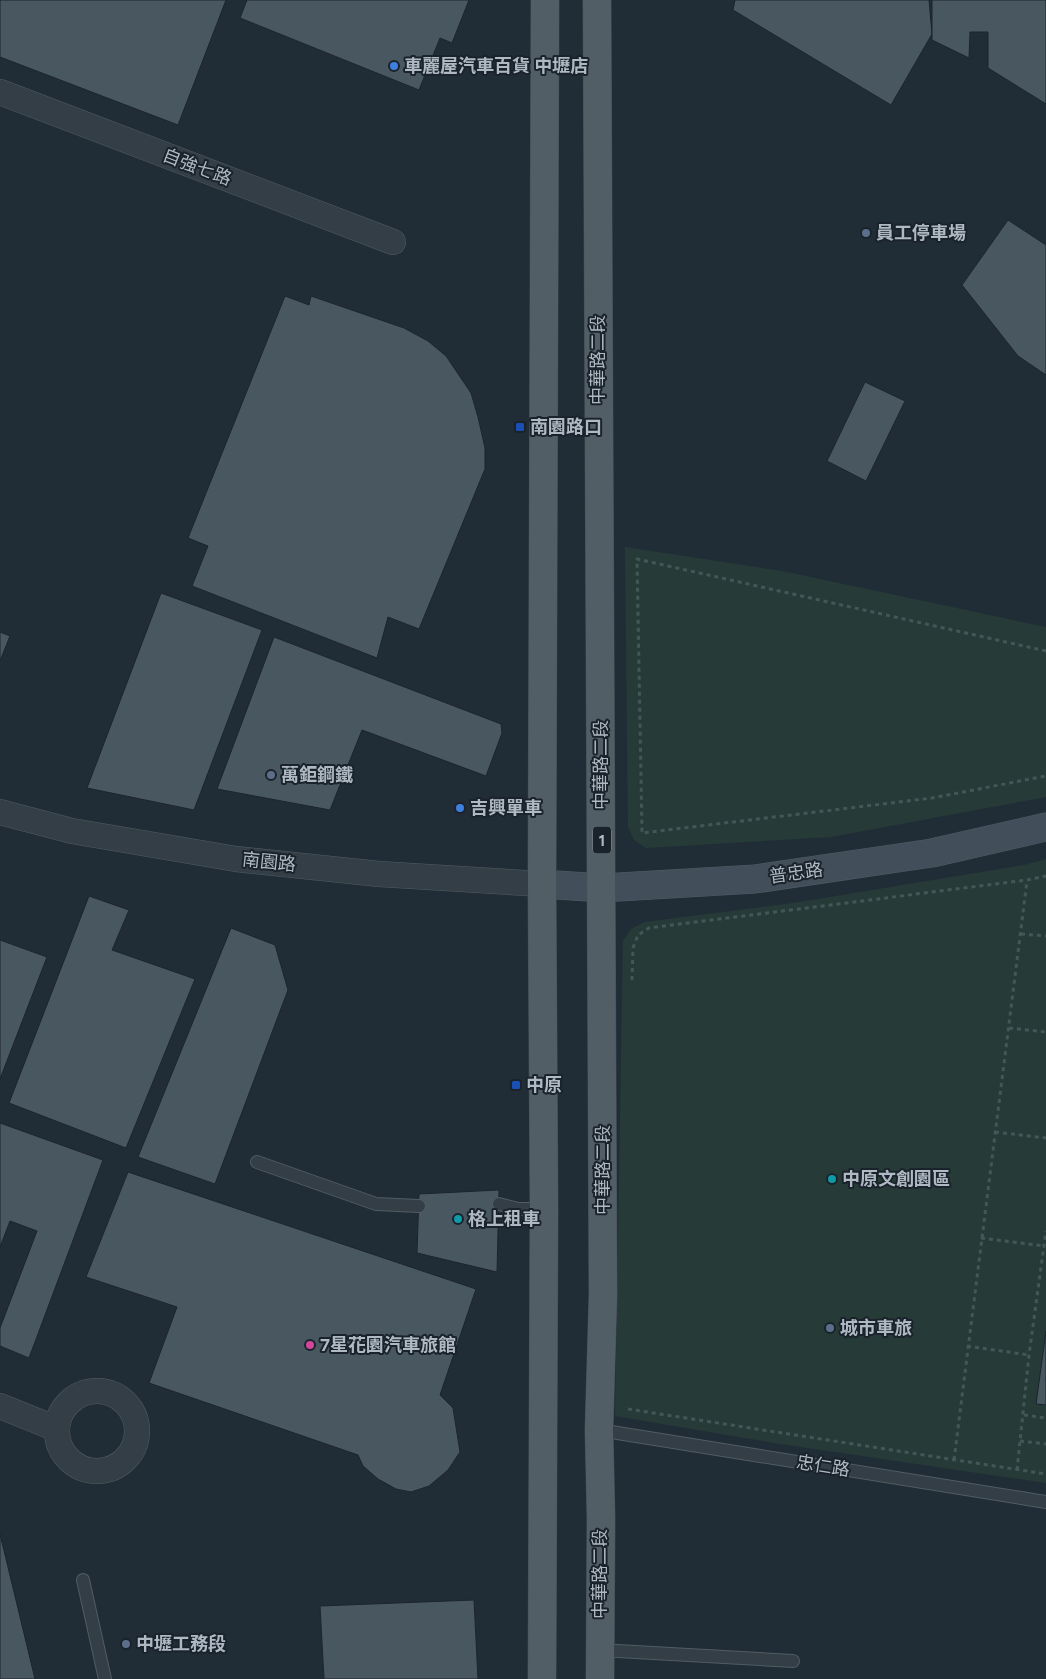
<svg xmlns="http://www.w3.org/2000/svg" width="1046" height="1679" viewBox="0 0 1046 1679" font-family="Figtree,'Noto Sans TC',sans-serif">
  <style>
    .green { fill: #263b38 }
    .building { fill: #495761; stroke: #1c252d }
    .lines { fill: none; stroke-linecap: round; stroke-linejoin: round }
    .lane-casing { stroke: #515c64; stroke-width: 14 }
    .street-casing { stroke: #515c64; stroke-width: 26 }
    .secondary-casing { stroke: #515c64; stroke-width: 29 }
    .primary-casing { stroke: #404a53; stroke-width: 29 }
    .path { stroke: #445757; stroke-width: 3; stroke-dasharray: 4 4; stroke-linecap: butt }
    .lane { stroke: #343e46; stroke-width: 12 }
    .street { stroke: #343e46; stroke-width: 25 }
    .secondary { stroke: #424e59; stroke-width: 28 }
    .primary { stroke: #525e66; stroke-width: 28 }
    .shop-dot { fill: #3f7fe0; stroke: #1a232b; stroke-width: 2 }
    .service-dot { fill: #5c6f8a; stroke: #1a232b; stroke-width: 2 }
    .transit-dot { fill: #1a4fb4; stroke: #1a232b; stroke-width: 2 }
    .culture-dot { fill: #0f9aa8; stroke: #1a232b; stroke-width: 2 }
    .hotel-dot { fill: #d1479c; stroke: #1a232b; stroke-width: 2 }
    .labels { text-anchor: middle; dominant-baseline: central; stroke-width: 4; stroke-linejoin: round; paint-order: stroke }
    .shield { fill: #1a232b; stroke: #828c95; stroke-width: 1 }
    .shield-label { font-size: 16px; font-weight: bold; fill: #aeb9c3 }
    .poi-label { font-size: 18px; font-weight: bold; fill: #aeb9c3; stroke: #1a232b; text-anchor: start }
    .street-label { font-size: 18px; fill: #aeb9c3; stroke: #1a232b }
  </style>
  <rect width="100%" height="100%" fill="#212d36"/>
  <g class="green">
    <path d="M625,547L782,571L1046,627V797L831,837L646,848L634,840L628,827Z"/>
    <path d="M1046,859V1483L774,1443L615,1416L623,941L631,929L645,922L793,903L1024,865Z"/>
  </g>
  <g class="building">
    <path d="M0,0H226L178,125L0,57Z"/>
    <path d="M247,0H469L452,43L440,38L419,90L240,18Z"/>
    <path d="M735,0H929L932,34L891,105L733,10Z"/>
    <path d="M932,0H1046V104L988,68V32H970L969,58L932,40Z"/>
    <path d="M1008,220L1046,245V375L1018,356L962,285Z"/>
    <path d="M285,296L309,305L311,296L404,328L428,341L446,356L471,393L478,417L485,448V469L419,629L388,617L377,658L192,586L208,546L188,538Z"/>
    <path d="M865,382L905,401L866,481L827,461Z"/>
    <path d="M161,593L262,630L194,810L87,788Z"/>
    <path d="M0,632L10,636L0,661Z"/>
    <path d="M274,637L501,724L502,733L486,776L362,730L330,810L217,789Z"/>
    <path d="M89,896L129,910L112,950L195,979L126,1148L9,1103Z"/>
    <path d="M231,928L275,945L288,990L215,1184L138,1157Z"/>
    <path d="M0,940L47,957L0,1079Z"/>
    <path d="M0,1123L103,1160L29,1358L0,1346V1328L37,1231L10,1221L0,1247Z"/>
    <path d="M128,1172L476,1289L440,1395L453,1408L460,1452L448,1470L429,1486L411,1492L396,1489L378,1479L363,1466L358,1455L149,1383L177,1307L86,1277Z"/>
    <path d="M499,1190L497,1272L417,1253L419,1194Z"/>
    <path d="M1046,1331V1405L1036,1404Z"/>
    <path d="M0,1534L35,1679H0Z"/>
    <path d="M474,1600L478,1679H324L320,1606Z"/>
  </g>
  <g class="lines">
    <g class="lane-casing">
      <g id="lane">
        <path d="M257,1162L376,1204L419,1206"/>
        <path d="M499,1204L518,1209H544"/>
        <path d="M599,1430L1046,1502"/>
        <path d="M83,1580L105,1679"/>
        <path d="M600,1650L793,1661"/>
      </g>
    </g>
    <g class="street-casing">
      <g id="street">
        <path d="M0,92L393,242"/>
        <path d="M0,812L72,831L236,859L379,874L542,884"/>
        <circle cx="97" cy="1431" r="40"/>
        <path d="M0,1406L57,1429"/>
      </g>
    </g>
    <g class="secondary-casing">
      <path id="secondary" d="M542,884L602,888L755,879L932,853L1046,827"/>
    </g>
    <g class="primary-casing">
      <g id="primary">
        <path d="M597,0L603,1295L599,1430L601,1518L600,1679"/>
        <path d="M542,1679L544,1209L542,884L545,0"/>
      </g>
    </g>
    <g class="path">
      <path d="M1046,651L637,559L642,833L932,798L1046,776"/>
      <path d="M1021,934L1046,936"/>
      <path d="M632,980L633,948L638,935L649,928L1027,880L1046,876"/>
      <path d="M1009,1028L1046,1032"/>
      <path d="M995,1132L1046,1138"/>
      <path d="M981,1238L1044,1246"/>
      <path d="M967,1346L1029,1355"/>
      <path d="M628,1409L1046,1474"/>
      <path d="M1024,1415L1046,1418"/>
      <path d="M1020,1441L1046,1444"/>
      <path d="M954,1460L1027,881"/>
      <path d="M1017,1470L1029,1355L1046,1231"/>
    </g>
    <use href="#lane" class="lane"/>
    <use href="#street" class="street"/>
    <use href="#secondary" class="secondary"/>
    <use href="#primary" class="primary"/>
  </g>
  <g class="shop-dot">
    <circle cx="394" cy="66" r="5"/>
    <circle cx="460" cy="808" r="5"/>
  </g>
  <g class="service-dot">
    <circle cx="866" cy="233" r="5"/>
    <circle cx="271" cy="775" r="5"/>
    <circle cx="830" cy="1328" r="5"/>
    <circle cx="126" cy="1644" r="5"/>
  </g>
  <g class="transit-dot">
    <rect x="515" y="422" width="10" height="10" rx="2.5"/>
    <rect x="511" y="1080" width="10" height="10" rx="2.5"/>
  </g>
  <g class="culture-dot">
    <circle cx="832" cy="1179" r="5"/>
    <circle cx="458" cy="1219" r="5"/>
  </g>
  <circle class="hotel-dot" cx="310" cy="1345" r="5"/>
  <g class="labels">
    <rect class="shield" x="593" y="826.5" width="18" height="27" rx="4"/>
    <g class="shield-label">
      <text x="602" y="840">1</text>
    </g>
    <g class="poi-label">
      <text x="404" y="66">車麗屋汽車百貨 中壢店</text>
      <text x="876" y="233">員工停車場</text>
      <text x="530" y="427">南園路口</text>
      <text x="281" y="775">萬鉅鋼鐵</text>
      <text x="470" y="808">吉興單車</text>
      <text x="526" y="1085">中原</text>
      <text x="842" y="1179">中原文創園區</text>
      <text x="468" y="1219">格上租車</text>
      <text x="840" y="1328">城市車旅</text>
      <text x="320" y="1345">7星花園汽車旅館</text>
      <text x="136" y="1644">中壢工務段</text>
    </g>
    <g class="street-label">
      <text transform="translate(197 167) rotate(21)">自強七路</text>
      <text transform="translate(598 360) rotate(-90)">中華路二段</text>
      <text transform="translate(601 765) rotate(-90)">中華路二段</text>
      <text transform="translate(269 862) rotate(6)">南園路</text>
      <text transform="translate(796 873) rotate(-8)">普忠路</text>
      <text transform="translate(603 1170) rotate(-90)">中華路二段</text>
      <text transform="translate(823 1466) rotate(9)">忠仁路</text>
      <text transform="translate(600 1574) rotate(-90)">中華路二段</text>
    </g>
  </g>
</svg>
